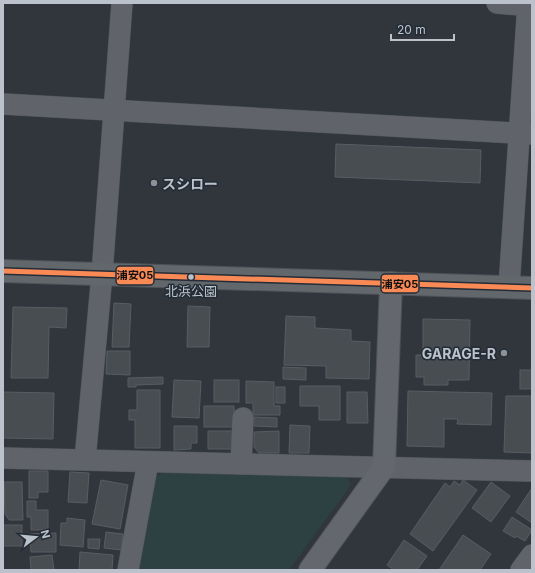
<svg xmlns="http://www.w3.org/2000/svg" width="535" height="573" viewBox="0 0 535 573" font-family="Inter,'Noto Sans JP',sans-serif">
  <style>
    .green { fill: #2d4143 }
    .building { fill: #484d52; stroke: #585d63 }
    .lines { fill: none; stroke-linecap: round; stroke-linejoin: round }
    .street-casing { stroke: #4e5257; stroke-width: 22 }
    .secondary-casing { stroke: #4e5257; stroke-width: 24 }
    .primary-casing { stroke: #4e5258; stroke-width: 24 }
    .street { stroke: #60646a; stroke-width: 21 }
    .secondary { stroke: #64686e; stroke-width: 22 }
    .primary { stroke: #62676c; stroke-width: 22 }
    .bus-1-casing { stroke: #232c37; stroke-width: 8 }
    .bus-1 { stroke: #f98a56; stroke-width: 5 }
    .poi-dot { fill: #8a9199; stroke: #232c37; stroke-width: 1.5 }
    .bus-dot { fill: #bbc2cb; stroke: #232c37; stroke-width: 1.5 }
    .labels { text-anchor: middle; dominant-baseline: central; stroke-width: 3; stroke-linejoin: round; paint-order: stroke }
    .bus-label { font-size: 13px; fill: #bbc2cb; stroke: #232c37 }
    .poi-label { font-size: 14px; font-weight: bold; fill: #bbc2cb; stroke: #232c37; text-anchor: start }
    .line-badge { stroke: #232c37; stroke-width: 1.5 }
    .pale-badge-label { font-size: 11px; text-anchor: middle; font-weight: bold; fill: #111 }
  </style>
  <rect width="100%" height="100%" fill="#30363c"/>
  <path class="green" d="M164,472L346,476L351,485L289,570H138L155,478Z"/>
  <g class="building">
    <path d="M336,144L481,150L480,183L335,177Z"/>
    <path d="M114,303L131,304L129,347H112Z"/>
    <path d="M188,306L210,307L209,347H187Z"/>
    <path d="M13,307L67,308L66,328L49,327L48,378H11Z"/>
    <path d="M286,316L315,317V328L351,330V341L370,342L369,379L326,378V366L284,365Z"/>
    <path d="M423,319L470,320L469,380H448V385H424V377H416V355H423Z"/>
    <path d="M107,351H130V375L106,374Z"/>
    <path d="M283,367L306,368V380L283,379Z"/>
    <rect x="520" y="370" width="12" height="19"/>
    <path d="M163,377V384L136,385V387H128V378Z"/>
    <path d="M174,380L201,381L199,418L172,417Z"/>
    <rect x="214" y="380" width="25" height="22"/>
    <path d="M246,381L274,382V406H280V415H253V403H246Z"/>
    <path d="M300,386H340V420H319V406H300Z"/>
    <rect x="276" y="387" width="9" height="16"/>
    <path d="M137,390H160V448H135V420H129V410H137Z"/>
    <path d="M408,391L492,393L491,425L457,424L458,419H444V447L407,446Z"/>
    <path d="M3,392L54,393L53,439L3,438Z"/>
    <path d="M347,392H367L368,423H347Z"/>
    <path d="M506,396H532V453L504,452Z"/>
    <path d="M204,406H234L235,427H204Z"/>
    <path d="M254,417L277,418V427L254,426Z"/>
    <path d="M290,425L310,426L309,453H289Z"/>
    <path d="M174,426H197V443H191V449L174,450Z"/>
    <path d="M208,431H234L233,449H208Z"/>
    <path d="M279,431V453H259L254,447V432Z"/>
    <path d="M29,471H48V492H38V498H29Z"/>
    <path d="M70,472L89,473L87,503L68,502Z"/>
    <path d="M101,480L128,485L120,529L92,524Z"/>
    <path d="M463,480L477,490L433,551L410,534L445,483L450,487L454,481L460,485Z"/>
    <path d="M4,482H22L23,520H9L5,514Z"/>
    <path d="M491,482L510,496L491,522L472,508Z"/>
    <path d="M532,488V523L516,512Z"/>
    <path d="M27,501H36V510H48V530H31V517H27Z"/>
    <path d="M512,517L532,530L525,541L516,536L515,538L503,531Z"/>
    <path d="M67,518L85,520L83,547L60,545L61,523H67Z"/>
    <rect x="3" y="525" width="19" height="21"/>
    <path d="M106,532L123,534L121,550L104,548Z"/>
    <path d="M56,533V552H31L30,534Z"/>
    <path d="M463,535L491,554L480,570H439Z"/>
    <path d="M88,539H100L99,549L88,548Z"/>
    <path d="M404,540L427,556L417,570H394L387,565Z"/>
    <path d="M80,552L113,555L112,570H79Z"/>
    <path d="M52,555L54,570H31L30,557Z"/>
  </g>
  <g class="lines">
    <g class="street-casing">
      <g id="street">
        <path d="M497,3L532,6"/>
        <path d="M3,104L532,134"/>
        <path d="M509,287L528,3"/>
        <path d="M3,458L532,471"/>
        <path d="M85,460L102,274L122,3"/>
        <path d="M241,464L243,418"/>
        <path d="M128,570L148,462"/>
        <path d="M521,570L532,555"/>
      </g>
    </g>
    <g class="secondary-casing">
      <path id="secondary" d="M310,570L384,467L391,283"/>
    </g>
    <g class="primary-casing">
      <path id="primary" d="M3,271L532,288"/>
    </g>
    <use href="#street" class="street"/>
    <use href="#secondary" class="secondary"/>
    <use href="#primary" class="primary"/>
    <g class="bus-1-casing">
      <path id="bus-1" d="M3,271L532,288"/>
    </g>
    <use href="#bus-1" class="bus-1"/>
  </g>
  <g class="poi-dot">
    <circle cx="154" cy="183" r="4"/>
    <circle cx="504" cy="353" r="4"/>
  </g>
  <circle class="bus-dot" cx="191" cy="277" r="3.5"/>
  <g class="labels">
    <g class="bus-label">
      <text x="191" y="291">北浜公園</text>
    </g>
    <g class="poi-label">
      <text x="162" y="183">スシロー</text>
      <text x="496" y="353" text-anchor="end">GARAGE-R</text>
    </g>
  </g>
  <g class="line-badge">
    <rect x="116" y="266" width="38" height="19" rx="4" fill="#f98a56"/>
    <rect x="381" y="274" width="38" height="19" rx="4" fill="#f98a56"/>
  </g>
  <g class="pale-badge-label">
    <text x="135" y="279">浦安05</text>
    <text x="400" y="288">浦安05</text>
  </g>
  <rect width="535" height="573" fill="none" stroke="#bbc2cb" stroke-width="8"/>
  <g transform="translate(36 537) rotate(74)" stroke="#232c37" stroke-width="3" paint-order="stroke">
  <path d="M0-3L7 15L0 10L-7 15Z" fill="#bbc2cb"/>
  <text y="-6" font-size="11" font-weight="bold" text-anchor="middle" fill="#bbc2cb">N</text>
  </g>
  <path d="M391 34v6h63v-6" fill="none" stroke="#bbc2cb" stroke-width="2"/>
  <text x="397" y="34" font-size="12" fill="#bbc2cb" stroke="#232c37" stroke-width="3" paint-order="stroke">20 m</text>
</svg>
